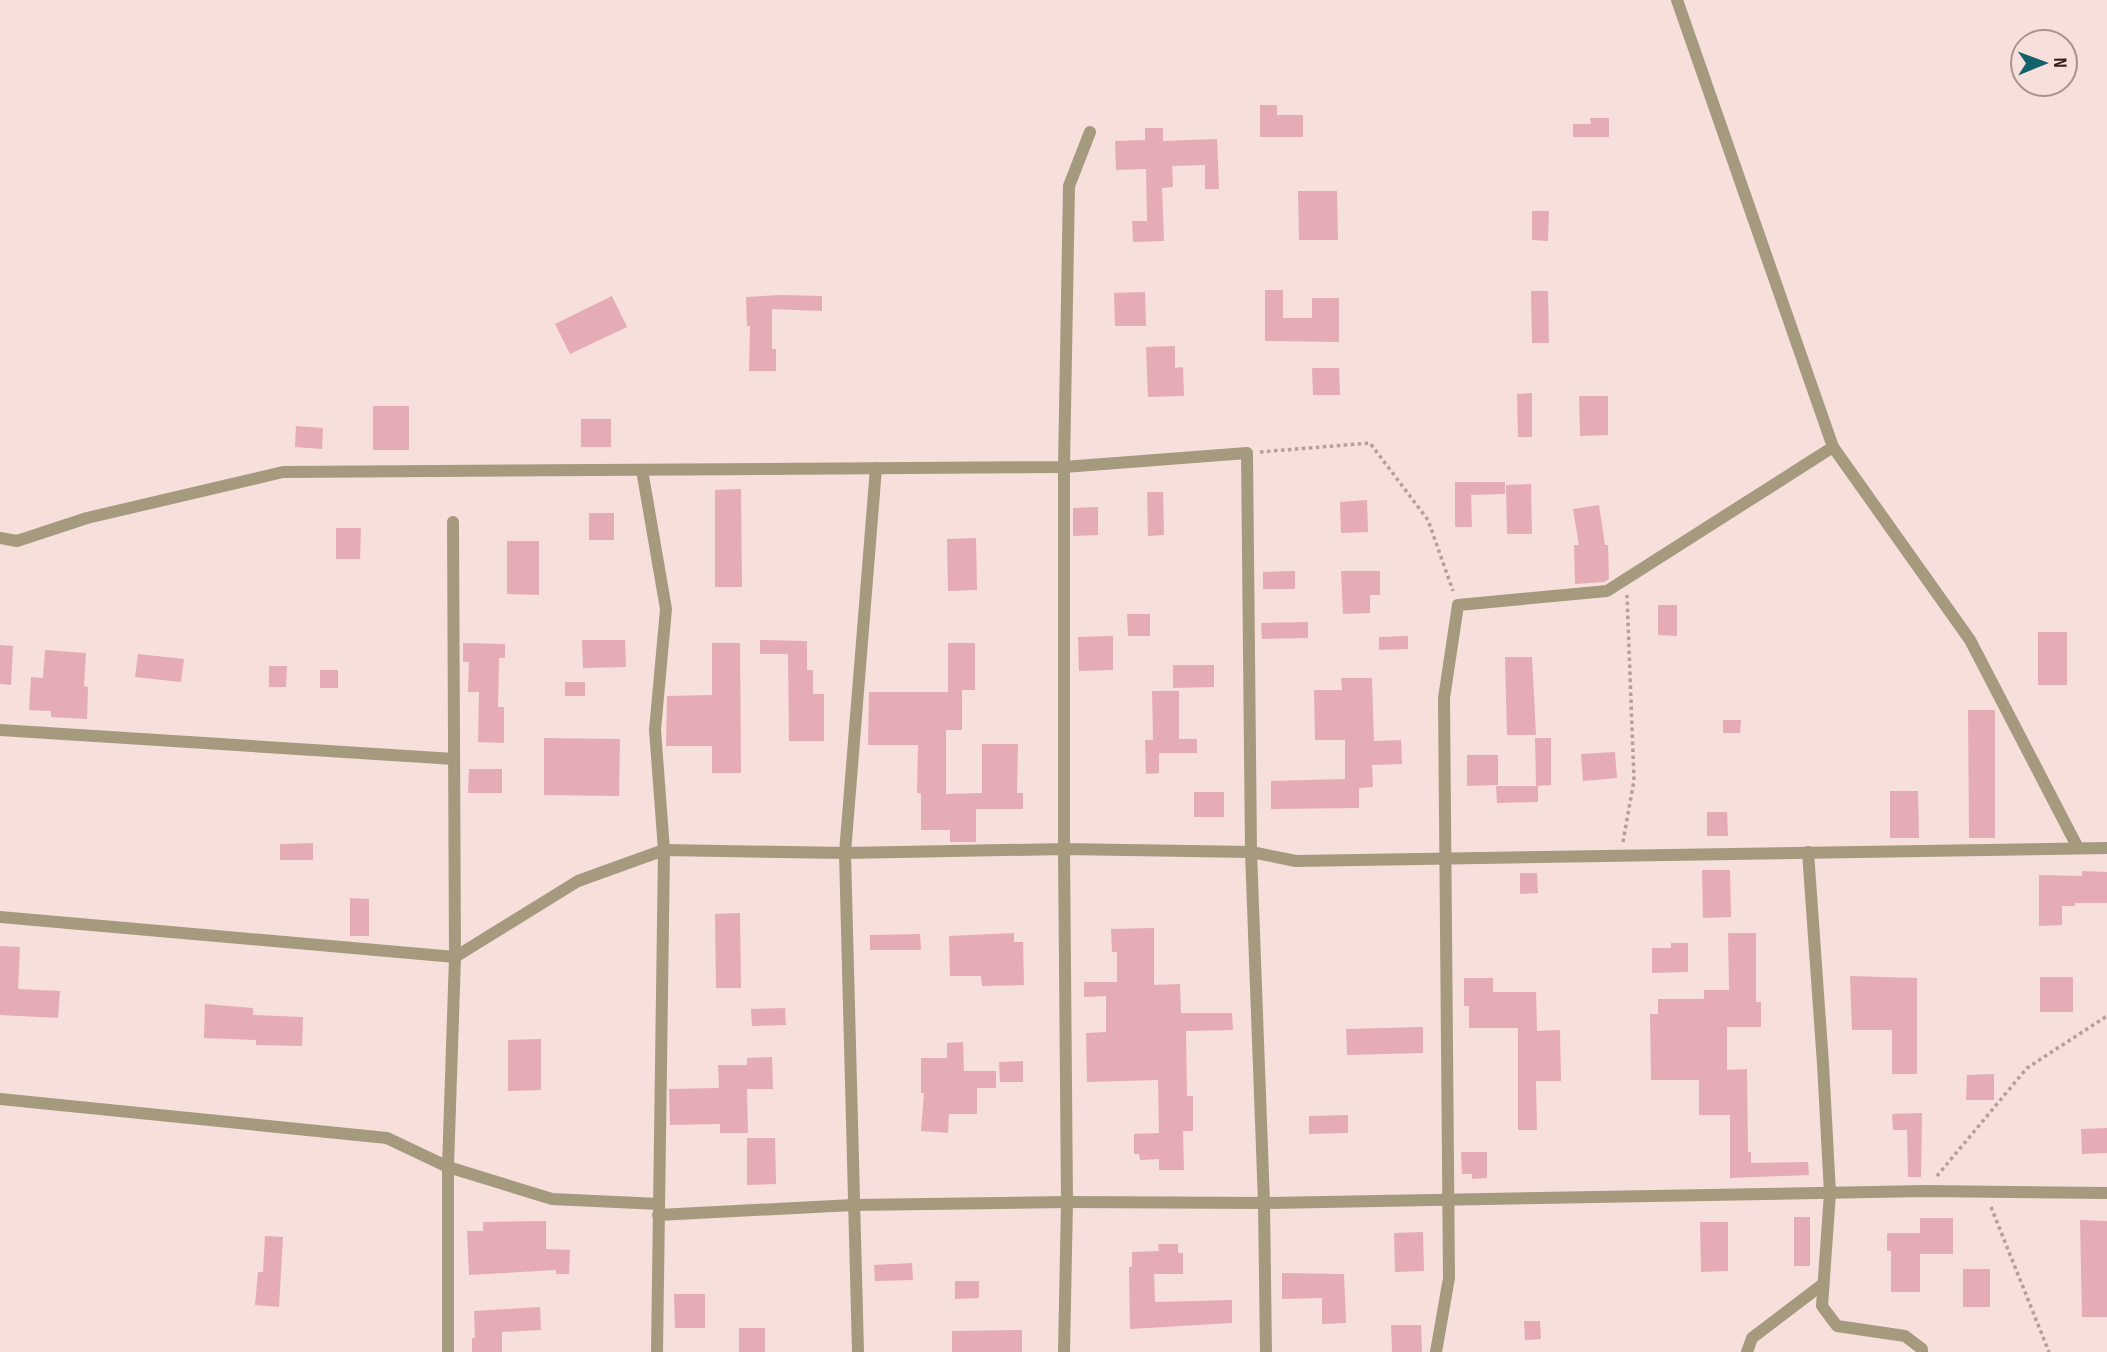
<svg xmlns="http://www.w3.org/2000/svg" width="2107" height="1352" viewBox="0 0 2107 1352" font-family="'Sofia Sans Condensed',sans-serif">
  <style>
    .building { fill: #e5acb5 }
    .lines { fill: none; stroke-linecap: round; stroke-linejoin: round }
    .path { stroke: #b59e9b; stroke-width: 3.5; stroke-dasharray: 3.5 3.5; stroke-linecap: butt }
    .street { stroke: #a69a7e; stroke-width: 12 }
  </style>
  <rect width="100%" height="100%" fill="#f7dfdb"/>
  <g class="building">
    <path d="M1260,105H1277V115H1303V137H1260Z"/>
    <path d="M1590,118H1609V137H1573V124H1591Z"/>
    <path d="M1145,128H1163V141L1217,139L1219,189H1205V165L1172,166L1173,187L1162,188L1164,241L1133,242L1132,221H1147L1146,169L1116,170L1115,141L1145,140Z"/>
    <path d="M1298,191H1337L1338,240H1299Z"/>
    <path d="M1532,211H1549L1548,241L1532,240Z"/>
    <path d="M1265,290H1283V318H1312V298H1339V342L1265,341Z"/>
    <path d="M1531,291H1548L1549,343H1532Z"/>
    <path d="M1145,292L1146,326H1115L1114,293Z"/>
    <path d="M780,295L822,296V311L772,309V349H776V371H749L750,326H747L746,297Z"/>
    <path d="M612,296L627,327L570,354L555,324Z"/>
    <path d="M1175,346V368L1183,367L1184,396L1148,397L1146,347Z"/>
    <path d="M1312,368H1339L1340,395H1313Z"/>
    <path d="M1532,393V437H1518L1517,394Z"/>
    <path d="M1579,396H1608V435L1580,436Z"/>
    <rect x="373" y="406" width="36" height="44"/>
    <rect x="581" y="419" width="30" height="28"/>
    <path d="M296,426L323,428L322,449L295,447Z"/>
    <path d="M1455,482H1505V494L1471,495L1472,527H1455Z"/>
    <path d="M1531,484L1532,534H1507L1506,485Z"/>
    <path d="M741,489L742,587H715V490Z"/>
    <path d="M1147,492H1163L1164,535L1148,536Z"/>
    <path d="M1367,500L1368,532L1341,533L1340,502Z"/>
    <path d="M1599,505L1605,545H1608L1609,579L1604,582L1575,584L1574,545H1579L1573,509Z"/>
    <path d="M1098,507V535L1073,536V508Z"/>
    <rect x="589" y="513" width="25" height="27"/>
    <path d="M336,528H361L360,559H336Z"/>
    <path d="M976,538L977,590L948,591L947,539Z"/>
    <path d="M507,541H539V595L507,594Z"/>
    <path d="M1295,571V589H1263V572Z"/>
    <path d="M1341,571H1380V595H1370V613L1343,614Z"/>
    <path d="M1658,605H1677V636L1658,635Z"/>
    <path d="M1127,614H1150V636H1128Z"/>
    <path d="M1308,622V638L1262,639L1261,623Z"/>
    <rect x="2038" y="632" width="29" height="53"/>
    <path d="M1113,636V670L1079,671L1078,637Z"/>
    <path d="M1408,636V649L1379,650V637Z"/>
    <path d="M582,640H625L626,667L583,668Z"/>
    <path d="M760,640L807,641V670H813V694H824V741H789L788,654H760Z"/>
    <path d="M463,643L505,644V658H499L498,707H504V743L478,742L479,692H468L469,662H463Z"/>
    <path d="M712,643H740L741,773H712V746H666L667,696L712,695Z"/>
    <path d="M948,643H975V690H962V730H946V794L982,793V744H1018L1017,793H1023V809H976V842H950V830H921V793H917L918,745H868L869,692H948Z"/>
    <path d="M0,645L13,646L11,685L0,684Z"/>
    <path d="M45,650L86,653L84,686L88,687L87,719L51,717V711L29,710L31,677L43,678Z"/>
    <path d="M138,654L184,659L181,682L135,677Z"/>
    <path d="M1505,657H1532L1536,735H1507Z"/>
    <path d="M1173,665H1214V687L1173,688Z"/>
    <path d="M269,666H287L286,687H269Z"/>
    <rect x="320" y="670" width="18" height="18"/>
    <path d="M1341,678H1372L1374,741L1401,740L1402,764L1372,765L1373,787L1359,788V808L1271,809V781L1345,779V740H1315L1314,690H1342Z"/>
    <rect x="565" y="682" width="20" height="14"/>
    <path d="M1152,691H1179V739H1197V753H1159V773L1146,774L1145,740H1153Z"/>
    <path d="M1968,710H1995V838H1969Z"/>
    <path d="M1723,720H1741L1740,733H1723Z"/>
    <path d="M544,738L620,739L619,796L544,795Z"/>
    <path d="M1535,738H1551V785L1536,786Z"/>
    <path d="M1615,752L1617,778L1583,781L1581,754Z"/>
    <path d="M1467,755H1498V785L1467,786Z"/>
    <path d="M469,769H502V793H468Z"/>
    <path d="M1496,786H1538V802L1497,803Z"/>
    <path d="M1890,791H1918L1919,838H1890Z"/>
    <rect x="1194" y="792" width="30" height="25"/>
    <path d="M1707,812H1727L1728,836H1707Z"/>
    <path d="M313,843V860H280V844Z"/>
    <path d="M1702,870H1730L1731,917L1703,918Z"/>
    <path d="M2082,871L2107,872V903H2075V906H2062V925L2039,926V875L2082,876Z"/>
    <path d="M1520,873H1537L1538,893L1520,894Z"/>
    <path d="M350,898L369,899V936H350Z"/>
    <path d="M740,913L741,988H716L715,914Z"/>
    <path d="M1154,928V985L1180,984L1181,1013H1232L1233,1030L1186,1031L1187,1096H1193V1131H1183L1184,1170H1159V1159L1140,1160L1139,1154H1134V1134L1159,1133L1158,1080L1087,1082L1086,1033L1106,1032V996L1084,997V982H1117V952H1112L1111,929Z"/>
    <path d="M1014,933V942H1023L1024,985L982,986L981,976H950L949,936Z"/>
    <path d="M1728,933H1756V1002H1761V1027H1727V1070L1747,1069L1748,1152H1751V1163L1808,1162L1809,1175L1730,1178V1115H1699V1080H1651L1650,1014H1658V999H1704V990H1729Z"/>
    <path d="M920,934L921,950H870V935Z"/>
    <path d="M1671,943H1688V972L1652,973V948H1671Z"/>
    <path d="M0,946L20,947L18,989L60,991L58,1018L0,1015Z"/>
    <path d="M1850,976L1917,978V1074H1892V1030H1852Z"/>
    <rect x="2040" y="977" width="33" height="35"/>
    <path d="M1464,978H1493V992H1536L1537,1031L1560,1030L1561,1081H1536L1537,1130H1518V1028H1469V1006H1464Z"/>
    <path d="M205,1004L253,1008V1015L303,1017L302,1046L256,1045V1040L204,1038Z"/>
    <path d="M785,1008L786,1025L752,1026L751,1009Z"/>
    <path d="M1423,1027V1053L1347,1055L1346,1029Z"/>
    <path d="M541,1039V1090L508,1091V1040Z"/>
    <path d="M963,1042L964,1071H996V1088H977V1114H949L948,1133L921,1131L924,1093H921V1058H947V1043Z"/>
    <path d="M772,1057L773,1089H747L748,1133H720V1124L670,1125L669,1089L719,1088L718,1065H747V1058Z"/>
    <path d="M1023,1061V1082H1000L999,1062Z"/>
    <path d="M1994,1074V1100H1966L1967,1075Z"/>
    <path d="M1922,1113L1921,1177H1908L1907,1130H1893L1892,1114Z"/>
    <path d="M1348,1115V1133L1309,1134V1116Z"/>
    <path d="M2107,1128V1153L2082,1154L2081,1129Z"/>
    <path d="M747,1138H775L776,1184L747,1185Z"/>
    <path d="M1461,1152H1487V1178L1472,1179V1174H1462Z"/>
    <rect x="1794" y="1217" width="16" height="49"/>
    <path d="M1920,1218H1953V1254H1920V1292H1891V1251H1887V1233H1920Z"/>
    <path d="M2080,1220L2107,1221V1317H2082Z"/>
    <path d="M546,1221V1249L570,1250L569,1274H556V1270L469,1275L467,1231H483V1222Z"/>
    <path d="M1700,1222H1728V1271L1701,1272Z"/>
    <path d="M1423,1232L1424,1271L1395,1272L1394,1233Z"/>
    <path d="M265,1236L283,1237L279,1307L255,1305L258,1272H263Z"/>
    <path d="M1158,1244H1178V1253H1183V1274H1154L1155,1302L1232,1300V1323L1130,1329L1129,1267H1132V1252L1159,1251Z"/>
    <path d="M912,1263L913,1280L875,1281L874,1265Z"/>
    <rect x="1963" y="1269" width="27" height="38"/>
    <path d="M1282,1273L1344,1274L1346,1323L1322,1324V1298L1282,1299Z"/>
    <path d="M955,1281H979V1298L955,1299Z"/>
    <path d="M674,1294H705V1328H675Z"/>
    <path d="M540,1307L541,1330L502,1332V1352H472V1338H475L474,1311Z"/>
    <path d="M1524,1321H1540L1541,1339L1525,1340Z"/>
    <path d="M1391,1325H1421L1422,1352H1392Z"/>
    <rect x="739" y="1328" width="26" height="24"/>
    <path d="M1022,1330V1352H952V1331Z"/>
  </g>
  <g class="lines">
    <g class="path">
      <path d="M1260,452L1370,443L1428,520L1453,591"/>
      <path d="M1623,842L1634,780L1627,595"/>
      <path d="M1937,1176L2027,1068L2107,1016"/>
      <path d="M1991,1207L2049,1352"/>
    </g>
    <g class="street">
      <path d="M1677,0L1833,447L1970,640L2078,848"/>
      <path d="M642,470L666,609L655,730L664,850L657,1352"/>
      <path d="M0,538L17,541L87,518L283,472L1064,467L1247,453L1251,852L1264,1203L1266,1352"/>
      <path d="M0,730L454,759"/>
      <path d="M1808,852L1823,1064L1830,1193L1822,1306L1837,1326L1905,1336L1922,1349V1352"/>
      <path d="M0,917L455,957L578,881L664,850L845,853L1064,849L1251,852L1296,861L2107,848"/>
      <path d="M0,1099L387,1138L448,1167L552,1199L659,1204"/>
      <path d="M658,1215L853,1205L1067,1202L1264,1203L1925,1191L2107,1193"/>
      <path d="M448,1352V1167L455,957L453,522"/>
      <path d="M858,1352L845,853L876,468"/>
      <path d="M1064,1352L1067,1202L1064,849V467L1069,186L1090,132"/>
      <path d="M1436,1352L1449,1278L1444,698L1458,605L1607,591L1833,447"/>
      <path d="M1747,1352L1752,1338L1823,1284"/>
    </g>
  </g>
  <g transform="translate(2044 63) rotate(89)"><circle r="33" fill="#f7dfdb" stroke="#a9928e" stroke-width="2"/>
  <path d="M0-5L12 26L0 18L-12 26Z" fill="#13616b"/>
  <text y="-10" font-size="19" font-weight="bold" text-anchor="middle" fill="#331e1b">N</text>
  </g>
</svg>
